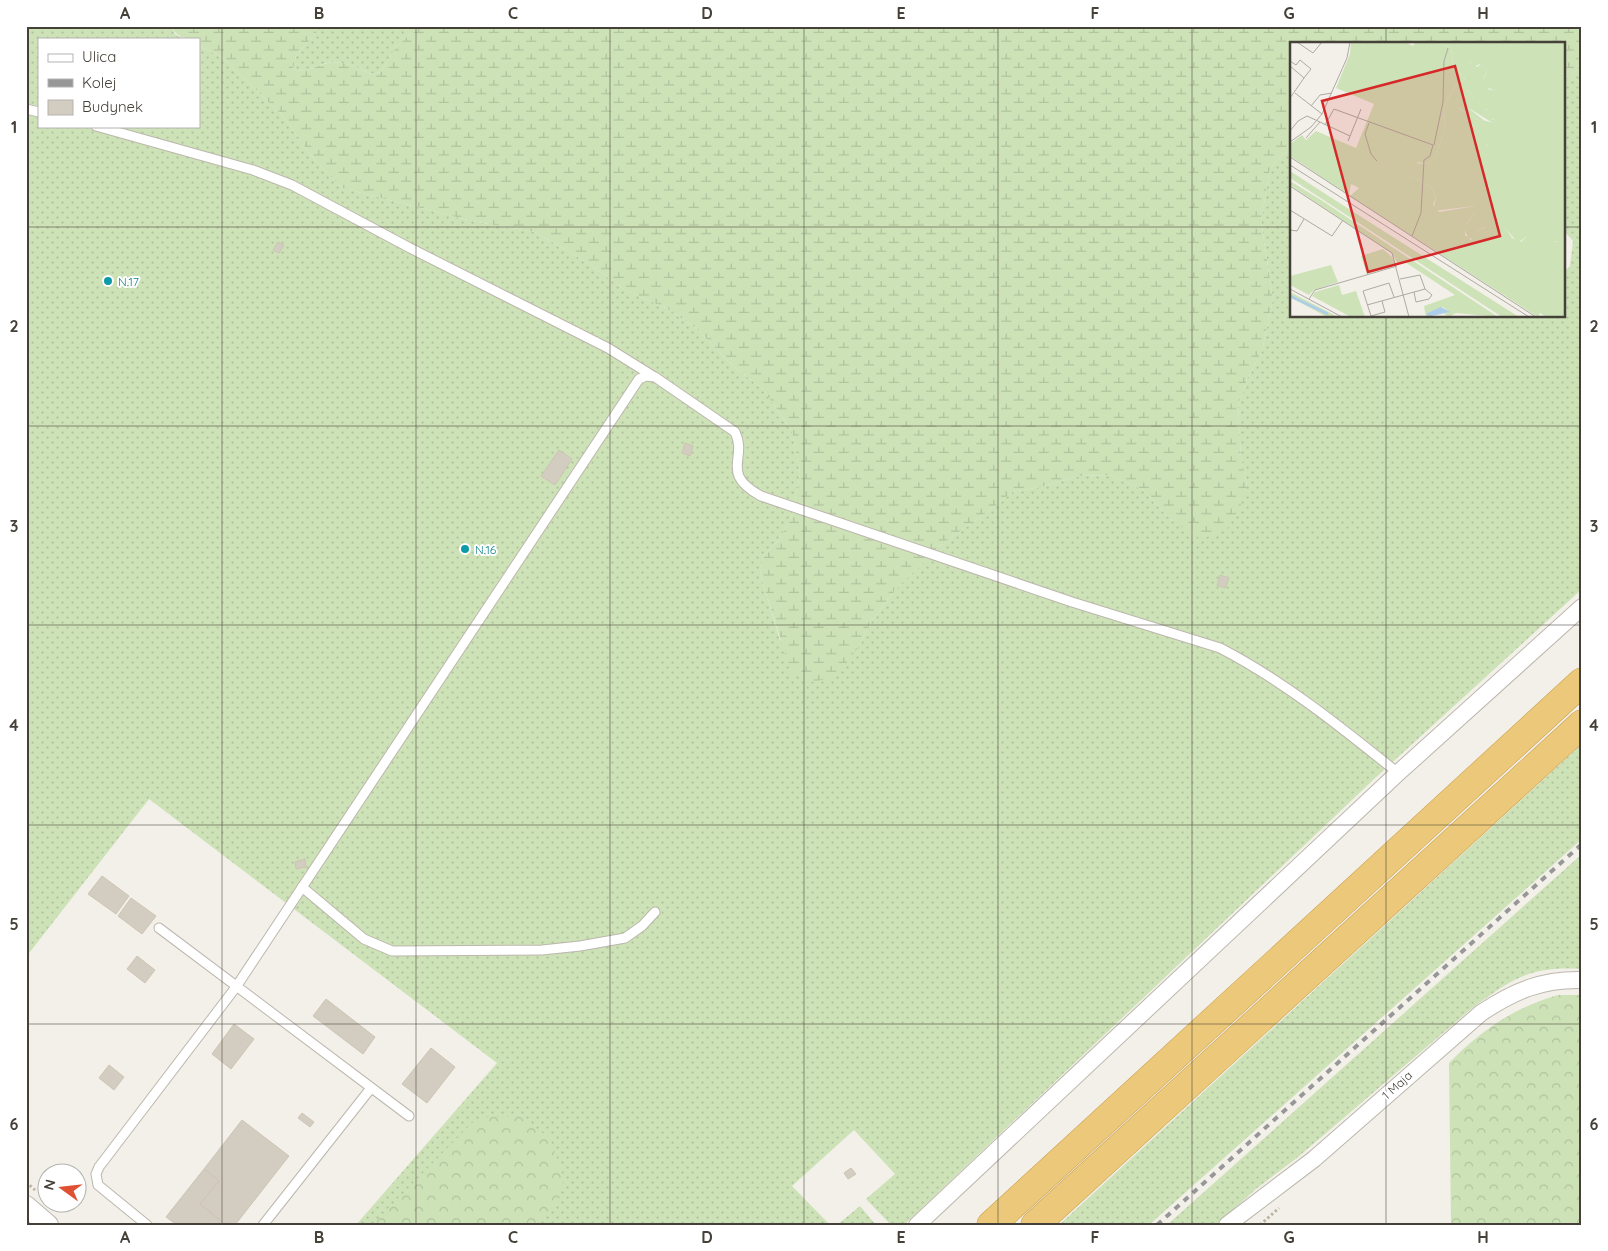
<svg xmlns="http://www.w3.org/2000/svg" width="1608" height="1251" viewBox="0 0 1608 1251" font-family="Quicksand,sans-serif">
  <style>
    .grass { fill: url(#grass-dots) }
    .forest { fill: url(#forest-crowns) }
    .wetland { fill: url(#wetland-marsh) }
    .building { fill: #d3ccc0; stroke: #cdc4b4 }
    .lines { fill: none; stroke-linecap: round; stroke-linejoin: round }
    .service-casing { stroke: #bdb7ad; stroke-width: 11 }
    .minor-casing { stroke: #bdb7ad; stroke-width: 18 }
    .tertiary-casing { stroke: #bdb7ad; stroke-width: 22 }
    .motorway-casing { stroke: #cb9e4b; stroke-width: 29 }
    .path { stroke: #bdb3a0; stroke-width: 3; stroke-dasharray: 2.5 2.5; stroke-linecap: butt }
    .service { stroke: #fff; stroke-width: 9 }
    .minor { stroke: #fff; stroke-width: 16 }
    .tertiary { stroke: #fff; stroke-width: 20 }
    .motorway { stroke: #ecc97a; stroke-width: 28 }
    .rail { stroke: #979797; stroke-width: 4; stroke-dasharray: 6 6; stroke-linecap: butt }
    .grid { fill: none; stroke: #454038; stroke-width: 1; stroke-opacity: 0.55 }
    .culture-dot { fill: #0f9aa8; stroke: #fff; stroke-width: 2 }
    .labels { text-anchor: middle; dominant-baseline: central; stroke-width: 4; stroke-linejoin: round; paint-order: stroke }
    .culture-label { font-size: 12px; fill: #0d838f; stroke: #fff; text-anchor: start }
    .street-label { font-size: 12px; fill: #454038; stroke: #fff }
    .inset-river { fill: none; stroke: #adcee8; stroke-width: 2.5 }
    .inset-road { fill: none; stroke: #adaaa2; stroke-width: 1 }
    .view { fill: #d62828; fill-opacity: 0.15; stroke: #d62828; stroke-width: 2.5 }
    .inset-edge { fill: none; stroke: #454038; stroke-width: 2.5 }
    .neatline { fill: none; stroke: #454038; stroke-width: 2 }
    .grid-label { font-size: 16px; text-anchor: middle; font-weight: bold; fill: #454038 }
  </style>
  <defs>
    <pattern id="grass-dots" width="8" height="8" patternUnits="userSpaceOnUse" patternTransform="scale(1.25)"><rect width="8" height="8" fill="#cde2b7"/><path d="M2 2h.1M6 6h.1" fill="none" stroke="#b1c39e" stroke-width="1.8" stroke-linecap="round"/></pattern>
    <pattern id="forest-crowns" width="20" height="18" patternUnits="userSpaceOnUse" patternTransform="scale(1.25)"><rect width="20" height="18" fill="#cde2b7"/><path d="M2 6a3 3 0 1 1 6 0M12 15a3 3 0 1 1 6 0" fill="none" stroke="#b1c39e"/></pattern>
    <pattern id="wetland-marsh" width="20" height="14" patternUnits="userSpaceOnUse" patternTransform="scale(1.25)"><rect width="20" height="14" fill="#cde2b7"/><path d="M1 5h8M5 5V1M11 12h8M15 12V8" fill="none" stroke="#b1c39e"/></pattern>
  </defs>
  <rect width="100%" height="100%" fill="#f2f0e9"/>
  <g class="grass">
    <path d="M26,26H170L175,34L184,39H39V126H199V46L222,57L283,116L312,157L342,188L472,221L535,232L583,260L627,291L666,308L696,328L733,366L762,388L792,431L800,474L791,519L778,541L764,555L760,574L780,640L860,645L870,623L895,590L942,544L994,507L1012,492L1041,487L1079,476L1110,475L1143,490L1173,522L1247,485L1241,457L1238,407L1247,379L1262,351L1273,299L1261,221L1270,169L1283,154L1292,152V316H1564V272L1570,266L1573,241L1564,231V78L1572,77L1582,61V589L1373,780L904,1225H891L866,1199L895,1174L854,1130L792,1186L830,1225H356L497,1063L149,799L26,957Z"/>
    <path d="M322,26H419L396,47L381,72L370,74C360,67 340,60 327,63C314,66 306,74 293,69L296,56Z"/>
    <path d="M1582,744V839L1149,1225H1059Z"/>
    <path d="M1582,854V969C1529,966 1512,979 1471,1009L1298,1157L1256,1189L1216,1225H1167Z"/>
    <path d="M860,1206L876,1225H837Z"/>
  </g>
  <g class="forest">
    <path d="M1558,995H1582V1225H1451L1449,1063C1480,1031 1515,1007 1558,995Z"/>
    <path d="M488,1117H520L550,1138L564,1179L559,1200L536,1225H372L473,1122Z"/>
  </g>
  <path class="wetland" d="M170,26H322L296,56L293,69C306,74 314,66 328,63C340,60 360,67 370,74L381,72L396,47L419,26H1582V61L1572,77L1564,78V44H1292V152L1283,154L1270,169L1261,221L1273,299L1262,351L1247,379L1238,407L1241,457L1247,485L1240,507L1226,530L1201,539L1173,522L1143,490L1110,475L1079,476L1041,487L1012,492L994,507L942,544L895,590L870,623L860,645L836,677L812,682L791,673L760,574L764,555L778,541L791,519L800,474L792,431L762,388L733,366L696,328L666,308L627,291L583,260L535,232L472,221L342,188L312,157L283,116L222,57L199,46V39C185,39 178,38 170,26Z"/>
  <g class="building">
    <path d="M278,242L284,245L279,253L273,250Z"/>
    <path d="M685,443L693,446L690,456L682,453Z"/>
    <path d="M559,450L572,459L555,485L541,476Z"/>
    <path d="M1220,575L1229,578L1225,588L1217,585Z"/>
    <path d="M305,859L306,867L296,869L295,862Z"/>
    <path d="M102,876L129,896L116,914L88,894Z"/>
    <path d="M131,898L156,916L142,934L118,916Z"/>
    <path d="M137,956L155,970L145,983L127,969Z"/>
    <path d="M326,999L375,1037L363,1054L313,1016Z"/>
    <path d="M234,1024L254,1039L231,1069L212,1054Z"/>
    <path d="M431,1048L455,1067L427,1103L402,1084Z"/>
    <path d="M109,1065L124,1077L114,1090L99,1078Z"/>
    <path d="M302,1113L314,1122L310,1127L298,1118Z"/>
    <path d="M242,1120L289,1156L235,1225H226L200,1204L219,1181L204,1169Z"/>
    <path d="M851,1168L856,1174L848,1179L844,1173Z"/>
    <path d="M204,1169L219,1181L200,1204L226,1225H177L166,1217Z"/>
  </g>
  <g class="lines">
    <g class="service-casing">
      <g id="service">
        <path d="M26,109L39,112"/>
        <path d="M96,126L253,170L292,185L410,248L608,348L653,376"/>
        <path d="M302,887L364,939L392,951L542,950L580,946L625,938L642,926L655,912"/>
        <path d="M159,928L409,1116"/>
        <path d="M147,1225L98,1185L96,1174L99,1167L236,987L639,379L646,376L655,377L735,432C748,459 719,473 761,496L1072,602L1220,648C1284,681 1342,728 1398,773"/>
        <path d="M263,1225L371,1088"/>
      </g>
    </g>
    <g class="minor-casing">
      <g id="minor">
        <path d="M917,1225L1398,773L1582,607"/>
        <path d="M1227,1225L1314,1159L1481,1013C1514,991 1542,979 1582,980"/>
      </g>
    </g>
    <g class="tertiary-casing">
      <path id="tertiary" d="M26,1206L48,1225"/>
    </g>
    <g class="motorway-casing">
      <g id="motorway">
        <path d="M991,1225L1582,682"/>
        <path d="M1035,1225L1582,724"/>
      </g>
    </g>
    <g class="path">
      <path d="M26,1182L35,1190"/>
      <path d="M1260,1225L1279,1208"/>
    </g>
    <use href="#service" class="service"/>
    <use href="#minor" class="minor"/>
    <use href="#tertiary" class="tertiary"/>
    <use href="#motorway" class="motorway"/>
    <path class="rail" d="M1157,1225L1582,844"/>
  </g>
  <path class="grid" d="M222,26V1225M416,26V1225M610,26V1225M804,26V1225M998,26V1225M1192,26V1225M1386,26V44M26,227H1292M1564,227H1582M1386,316V1225M26,426H1582M26,625H1582M26,825H1582M26,1024H1582"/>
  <g class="culture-dot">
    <circle cx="108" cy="281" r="5"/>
    <circle cx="465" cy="549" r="5"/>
  </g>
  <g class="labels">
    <g class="culture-label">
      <text x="118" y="281">N.17</text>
      <text x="475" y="549">N.16</text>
    </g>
    <g class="street-label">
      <text transform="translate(1397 1085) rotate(-42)">1 Maja</text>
    </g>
  </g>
  <g transform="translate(1290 42)">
    <rect width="275" height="275" fill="#f2f0e9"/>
    <path d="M61,0H116L123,4L125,0H148L161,6L163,22L175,37L166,43L154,65L155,87L145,116L137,122L128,120L117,132L141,145L146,155L143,163L149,170L185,164V171L176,182L175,193L181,198L187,189L196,185L209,194L216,187L222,196L231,200L237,194L269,200L275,206V275H256L250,271L248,275L60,154L69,146L61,142L59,153L0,114V102L12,93L16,98L26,89L66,106L84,62L46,46L60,12ZM218,0H275V161L194,101L188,88H203L206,83L177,65L196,80L186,77L167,65L166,57L204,78L205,69L193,67L189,60L197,47L207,49ZM183,20L187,25L191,22L197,29L184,55L177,47L179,22ZM0,129L51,162L229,275H212L0,136ZM0,139L31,158L208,275L166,271L159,275L154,272L159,270L153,265L139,270L136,275L134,264L165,253L115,220L108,222L102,211L0,143ZM41,223L48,240L24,248L19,253L0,243V234ZM49,243L52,253L66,249L75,275H61L22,254L25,250ZM0,250L48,275H37L0,255Z" fill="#cde2b7"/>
    <path d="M32,92L59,106L60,114L53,117L41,108ZM23,94L29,99L21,101L22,113L13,119L4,107ZM93,207L102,215L105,223L77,232L71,214Z" fill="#cde2b7"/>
    <path d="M148,0H275V206L267,199L254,200L237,194L228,201L216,187L210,194L201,193L195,185L187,189L184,197L178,196L174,185L185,171V164L143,169L146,155L141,145L117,132L116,127L125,121L137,122L145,116L155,87L154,65L166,43L175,37L163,22L161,6ZM183,20L185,24L190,22L197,29L194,36L185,43L184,55L177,47L181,32L179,22ZM219,39L232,60L223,59L219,67L223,64L237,66L229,94L220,93L215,102L197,104L188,88H206L210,82L186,77L168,66L166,57L195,75L207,78L212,70L211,66L196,68L189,60L199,46L219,56L220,52L212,45L213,40Z" fill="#cde2b7" fill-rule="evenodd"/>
    <path d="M151,265L160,270L137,275V271Z" fill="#adcee8"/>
    <path class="inset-river" d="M0,254L38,272"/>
    <path class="inset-road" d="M7,0L23,11L32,0M0,19L6,23L10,18L21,27L14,36M0,24L14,36L0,56M5,51L32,72M21,64L30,53L42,51M79,81L75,92L81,112L87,119M35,83L44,67L143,103L140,114L134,118L131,171L122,194M0,89L8,79L17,74L60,94M16,96L30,80M58,99L71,67M0,100L21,85L32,72L57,16L60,0M144,103L153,60L154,19L158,6M0,115L246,275M0,123L239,275M0,144L102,211L119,275M0,168L42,194L53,178M0,188L7,189L14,177M110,237L130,233L135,247M0,247L52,275M19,257L25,248L107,224M92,259L95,270L81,274L73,249L99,241L104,255M77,263L135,247L142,253L139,257L126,260L124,250"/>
    <path class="view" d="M165,24L210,194L78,230L32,59Z"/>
    <rect width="275" height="275" class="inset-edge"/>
  </g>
  <rect width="1608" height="1251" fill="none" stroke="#ffffff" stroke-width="55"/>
  <rect x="38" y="38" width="162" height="90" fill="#ffffff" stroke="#b5b3af"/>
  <rect x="48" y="54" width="25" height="8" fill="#ffffff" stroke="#b5b3af"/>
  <text x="82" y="62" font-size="15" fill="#454038">Ulica</text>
  <rect x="48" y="79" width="25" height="8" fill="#979797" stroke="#b5b3af"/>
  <text x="82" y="88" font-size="15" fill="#454038">Kolej</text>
  <rect x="48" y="100" width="25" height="15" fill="#d3ccc0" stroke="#b5b3af"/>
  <text x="82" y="112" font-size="15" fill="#454038">Budynek</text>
  <g transform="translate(62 1188) rotate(285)"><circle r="24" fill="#ffffff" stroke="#b5b3af"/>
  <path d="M0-4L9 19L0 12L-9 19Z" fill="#e05133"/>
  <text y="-8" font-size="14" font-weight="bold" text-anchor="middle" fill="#454038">N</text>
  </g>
  <rect x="28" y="28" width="1552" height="1196" class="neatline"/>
  <g class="grid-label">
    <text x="125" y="19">A</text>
    <text x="319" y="19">B</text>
    <text x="513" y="19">C</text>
    <text x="707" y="19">D</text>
    <text x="901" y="19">E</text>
    <text x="1095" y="19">F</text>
    <text x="1289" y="19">G</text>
    <text x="1483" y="19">H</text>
    <text x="14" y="133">1</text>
    <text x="1594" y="133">1</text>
    <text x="14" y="332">2</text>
    <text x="1594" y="332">2</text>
    <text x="14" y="532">3</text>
    <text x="1594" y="532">3</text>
    <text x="14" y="731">4</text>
    <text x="1594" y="731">4</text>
    <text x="14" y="930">5</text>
    <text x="1594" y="930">5</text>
    <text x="14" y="1130">6</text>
    <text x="1594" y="1130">6</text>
    <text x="125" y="1243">A</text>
    <text x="319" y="1243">B</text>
    <text x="513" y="1243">C</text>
    <text x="707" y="1243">D</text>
    <text x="901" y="1243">E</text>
    <text x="1095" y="1243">F</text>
    <text x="1289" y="1243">G</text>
    <text x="1483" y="1243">H</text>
  </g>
</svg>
